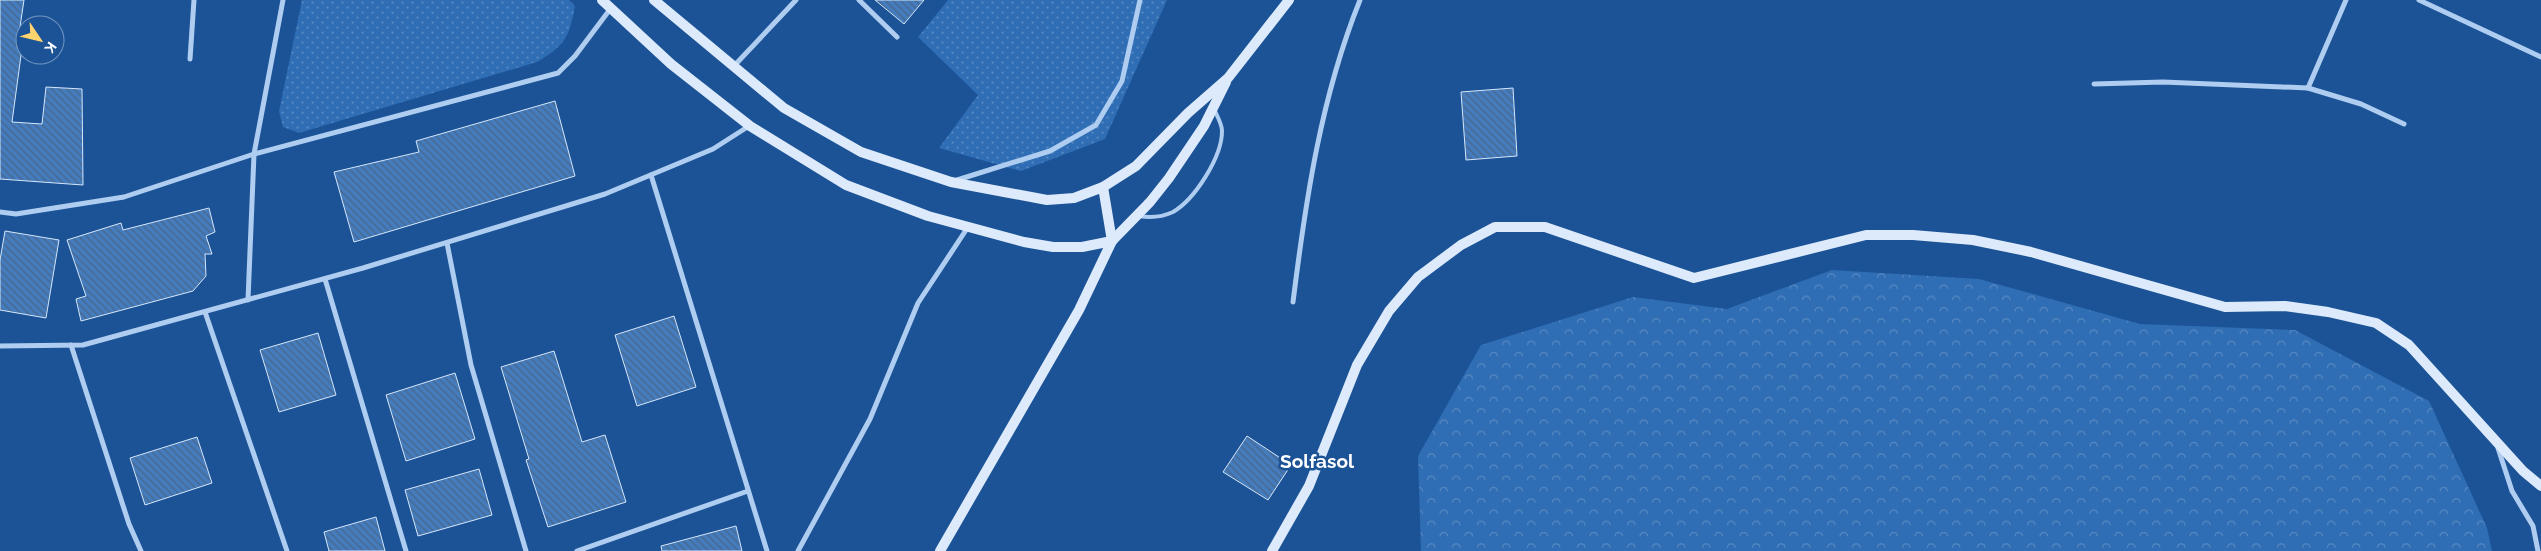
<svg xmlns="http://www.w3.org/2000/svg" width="2541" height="551" viewBox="0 0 2541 551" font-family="Raleway,sans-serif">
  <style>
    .forest { fill: url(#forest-crowns) }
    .park { fill: url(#park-dots) }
    .building { fill: url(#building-back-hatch); stroke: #d6e7fb }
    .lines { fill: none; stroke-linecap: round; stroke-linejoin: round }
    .lane { stroke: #afcdf0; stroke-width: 4 }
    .street { stroke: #afcdf0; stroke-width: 5 }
    .secondary { stroke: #dceafb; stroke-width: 10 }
    .labels { text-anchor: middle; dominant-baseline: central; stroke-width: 5; stroke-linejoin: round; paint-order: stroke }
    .district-label { font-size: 19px; font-weight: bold; fill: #fff; stroke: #1b5396 }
  </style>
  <defs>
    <pattern id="forest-crowns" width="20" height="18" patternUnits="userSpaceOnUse" patternTransform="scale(1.25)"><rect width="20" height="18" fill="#2f6db4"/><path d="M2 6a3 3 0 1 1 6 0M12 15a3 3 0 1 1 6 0" fill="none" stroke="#598ac3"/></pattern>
    <pattern id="park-dots" width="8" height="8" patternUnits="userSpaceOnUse" patternTransform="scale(1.25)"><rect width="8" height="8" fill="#2f6db4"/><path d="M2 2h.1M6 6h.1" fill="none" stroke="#598ac3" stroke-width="1.8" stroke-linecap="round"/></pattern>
    <pattern id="building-back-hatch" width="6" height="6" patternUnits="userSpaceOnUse" patternTransform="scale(1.25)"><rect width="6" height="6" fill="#447cbd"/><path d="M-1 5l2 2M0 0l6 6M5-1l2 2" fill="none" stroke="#48668a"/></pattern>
  </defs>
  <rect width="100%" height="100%" fill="#1b5396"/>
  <path class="forest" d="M1832,270L1979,279L2140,324L2295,330L2429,401L2487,528L2492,551H1421L1418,456L1481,345L1633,297L1727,309Z"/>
  <g class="park">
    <path d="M302,0H569L575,6C569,38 565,45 537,62L299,133L283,127L279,111Z"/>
    <path d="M948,0H1167L1105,139L1021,171L939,148L978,95L918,37Z"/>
  </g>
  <g class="building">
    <path d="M0,0H24L17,47L22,48L12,122L42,124L46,87L82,89L83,185L0,179Z"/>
    <path d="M875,0H924L904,24Z"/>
    <path d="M1513,88L1517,156L1466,160L1461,92Z"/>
    <path d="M555,101L575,176L354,242L334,172L419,152L416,141Z"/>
    <path d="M209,208L215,232L206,236L212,254H205L206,276L193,291L81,321L76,299L86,296L67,240L121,223L123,230Z"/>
    <path d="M5,231L59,240L46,318L0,310V260Z"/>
    <path d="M674,316L696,387L637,406L615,335Z"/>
    <path d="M318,333L336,395L279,412L260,350Z"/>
    <path d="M554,351L582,442L605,435L626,502L548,527L526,460L529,459L501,367Z"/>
    <path d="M455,373L475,439L406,461L386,395Z"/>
    <path d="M1247,436L1291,465L1268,500L1223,472Z"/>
    <path d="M197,437L212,483L145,505L130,458Z"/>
    <path d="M479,469L492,515L418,536L405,490Z"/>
    <path d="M376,517L385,551H329L324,532Z"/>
    <path d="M736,526L742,551H662L661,546Z"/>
  </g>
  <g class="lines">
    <path class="lane" d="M1139,216C1150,218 1162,217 1173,212C1195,199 1222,157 1222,131C1222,124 1217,116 1214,109"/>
    <g class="street">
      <path d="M859,0L897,37"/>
      <path d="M2419,0L2541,57"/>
      <path d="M190,59L194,0"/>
      <path d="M733,67L796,0"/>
      <path d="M2094,84L2163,82L2308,88L2346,0"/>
      <path d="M2308,88L2361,104L2404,124"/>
      <path d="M651,175L767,551"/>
      <path d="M957,180L1050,151L1096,125L1122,81L1140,0"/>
      <path d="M0,212L16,214L124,197L254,154L558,73L575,56L611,8"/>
      <path d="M447,243L471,365L526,551"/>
      <path d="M325,279L406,551"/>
      <path d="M248,300L254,154L283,0"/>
      <path d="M1293,302C1306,198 1321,97 1360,0"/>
      <path d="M205,312L287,551"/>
      <path d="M71,345L129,524L141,551"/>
      <path d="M0,346L83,345L363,268L605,194L713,149L749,126"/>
      <path d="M2498,448L2512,491L2533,526L2538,551"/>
      <path d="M577,551L748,491"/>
      <path d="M798,551L870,419L918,303L968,227"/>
    </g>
    <g class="secondary">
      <path d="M602,0L671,64L750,126L846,185L928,216L1024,242L1053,247H1082L1112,241"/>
      <path d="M654,0L784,108L861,152L951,182L1047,200L1074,198L1103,187L1136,166L1188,113L1228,78L1289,0"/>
      <path d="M1103,187L1112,241"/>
      <path d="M940,551L1079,310L1112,241L1150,202L1169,178L1204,126L1226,82"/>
      <path d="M1272,551L1309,486L1357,365L1389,311L1418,277L1461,245L1495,227H1545L1694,278L1866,235H1913L1973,240L2031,252L2225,307L2285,306L2328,312L2376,323L2409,345L2523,471L2541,486"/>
    </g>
  </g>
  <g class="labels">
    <g class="district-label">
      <text x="1317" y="461">Solfasol</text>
    </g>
  </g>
  <g transform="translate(40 40) rotate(125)"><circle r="24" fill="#1b5396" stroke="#7698c0"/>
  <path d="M0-4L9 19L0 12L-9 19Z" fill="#ffd36e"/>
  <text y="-8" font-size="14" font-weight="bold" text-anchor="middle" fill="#ffffff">K</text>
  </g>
</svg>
